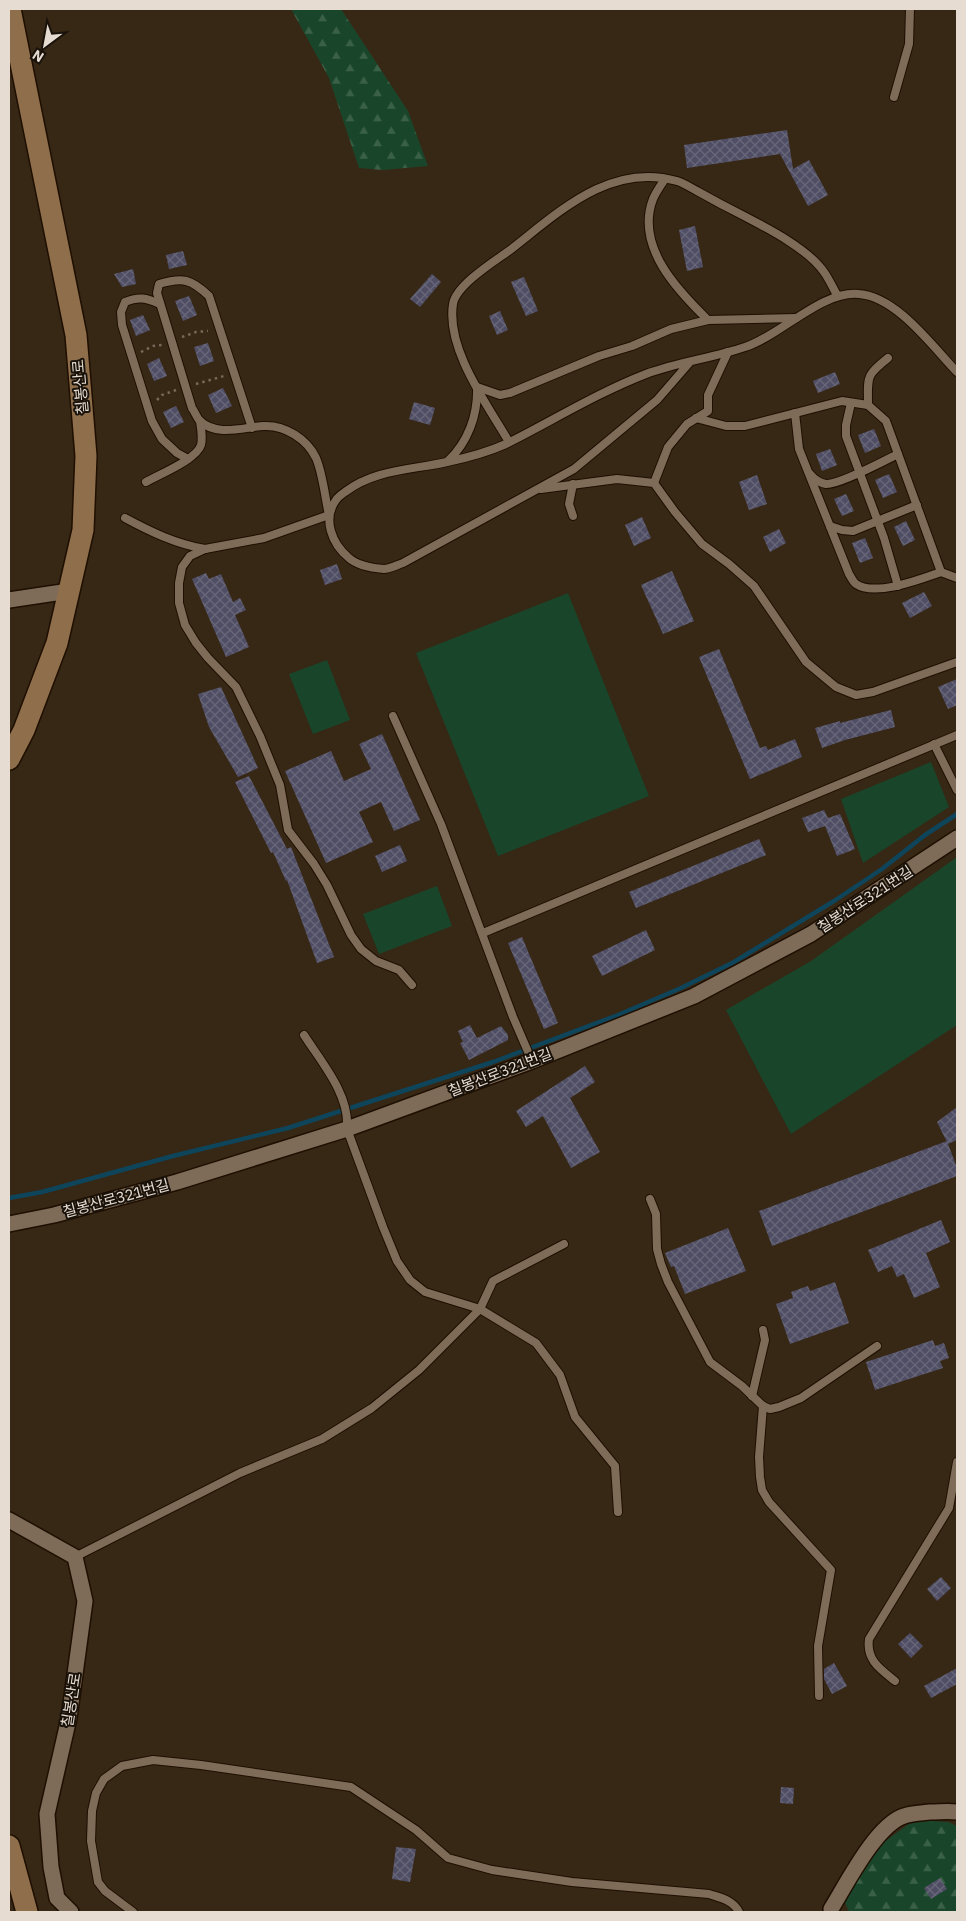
<svg xmlns="http://www.w3.org/2000/svg" width="966" height="1921" viewBox="0 0 966 1921" font-family="'IBM Plex Sans','Noto Sans KR',sans-serif">
  <style>
    .grass { fill: #19462a }
    .forest { fill: url(#forest-firs) }
    .lines { fill: none; stroke-linecap: round; stroke-linejoin: round }
    .stream { stroke: #0e455a; stroke-width: 4.5 }
    .building { fill: url(#building-cross-hatch) }
    .lane-casing { stroke: #1e0f01; stroke-width: 10 }
    .street-casing { stroke: #1e0f01; stroke-width: 18 }
    .secondary-casing { stroke: #1e0f01; stroke-width: 24 }
    .path { stroke: #77695a; stroke-width: 2.5; stroke-dasharray: 2.5 4; stroke-linecap: butt }
    .lane { stroke: #7e6c58; stroke-width: 8 }
    .street { stroke: #7e6c58; stroke-width: 15 }
    .secondary { stroke: #8f6e4b; stroke-width: 21 }
    .labels { text-anchor: middle; dominant-baseline: central; stroke-width: 4; stroke-linejoin: round; paint-order: stroke }
    .street-label { font-size: 15px; fill: #e6dcd1; stroke: #19120a }
  </style>
  <defs>
    <pattern id="forest-firs" width="22" height="20" patternUnits="userSpaceOnUse" patternTransform="scale(1.25)"><rect width="22" height="20" fill="#19462a"/><path d="M5 1l3.5 6h-7zM16 11l3.5 6h-7z" fill="#3a6048"/></pattern>
    <pattern id="building-cross-hatch" width="8" height="8" patternUnits="userSpaceOnUse" patternTransform="scale(1.25)"><rect width="8" height="8" fill="#4f4e65"/><path d="M0 0l8 8M0 8l8-8" fill="none" stroke="#68677a"/></pattern>
  </defs>
  <rect width="100%" height="100%" fill="#372715"/>
  <g class="grass">
    <path d="M568,593L649,796L498,856L416,653Z"/>
    <path d="M327,660L350,720L313,734L289,674Z"/>
    <path d="M931,762L949,807L863,863L841,799Z"/>
    <path d="M957,857V1025L791,1134L726,1010L811,961Z"/>
    <path d="M437,886L452,926L379,954L363,914Z"/>
  </g>
  <g class="forest">
    <path d="M291,9H341L408,111L428,166L383,170L359,168L329,78Z"/>
    <path d="M914,1820L948,1822L957,1826V1912H849L843,1898L883,1843Z"/>
  </g>
  <g class="lines">
    <path class="stream" d="M9,1198L42,1192L173,1156L288,1128L493,1062L618,1015L681,988L734,962L834,901L882,869L925,835L957,814"/>
  </g>
  <g class="building">
    <path d="M787,130L793,169L809,160L828,195L808,206L780,154L687,168L684,145Z"/>
    <path d="M695,226L703,267L687,271L679,230Z"/>
    <path d="M183,251L187,265L169,269L166,255Z"/>
    <path d="M133,269L136,284L122,287L114,274Z"/>
    <path d="M432,274L441,282L420,307L410,299Z"/>
    <path d="M524,277L538,311L526,316L511,282Z"/>
    <path d="M189,296L197,315L183,321L175,301Z"/>
    <path d="M500,311L508,330L497,335L489,316Z"/>
    <path d="M143,315L150,330L136,336L130,320Z"/>
    <path d="M208,343L214,361L200,366L194,347Z"/>
    <path d="M159,358L167,376L154,381L147,364Z"/>
    <path d="M835,372L840,384L818,393L813,381Z"/>
    <path d="M223,388L232,406L216,413L208,395Z"/>
    <path d="M414,402L435,408L430,425L409,419Z"/>
    <path d="M176,406L184,422L171,428L163,412Z"/>
    <path d="M874,429L881,446L865,453L858,435Z"/>
    <path d="M830,449L837,465L822,471L816,454Z"/>
    <path d="M889,474L897,492L883,498L875,480Z"/>
    <path d="M757,475L767,504L749,510L739,482Z"/>
    <path d="M846,494L854,511L842,516L834,499Z"/>
    <path d="M642,517L651,538L634,546L625,525Z"/>
    <path d="M906,521L915,540L903,546L894,527Z"/>
    <path d="M779,529L786,543L770,552L763,537Z"/>
    <path d="M865,538L873,558L860,563L852,543Z"/>
    <path d="M337,564L342,579L325,585L320,570Z"/>
    <path d="M672,571L694,621L663,634L641,585Z"/>
    <path d="M206,573L209,579L221,574L233,602L240,598L246,610L235,615L249,647L226,657L192,579Z"/>
    <path d="M924,592L932,606L910,618L902,603Z"/>
    <path d="M719,649L760,748L766,746L768,750L795,739L802,757L750,779L699,657Z"/>
    <path d="M957,679V705L948,709L938,687Z"/>
    <path d="M221,687L258,768L238,777L209,727L198,694Z"/>
    <path d="M891,710L895,727L845,740L822,748L815,728L840,721V723Z"/>
    <path d="M382,734L420,820L394,831L381,802L359,812L373,842L326,863L285,771L331,751L344,781L371,769L359,744Z"/>
    <path d="M249,776L287,849L291,847L334,957L317,963L287,880L286,881L273,852L271,853L235,782Z"/>
    <path d="M824,810L828,818L840,814L855,849L837,856L825,826L808,832L802,818Z"/>
    <path d="M759,839L766,855L636,908L629,892Z"/>
    <path d="M400,845L407,861L382,872L375,856Z"/>
    <path d="M646,930L655,950L602,976L592,956Z"/>
    <path d="M522,937L558,1023L544,1029L508,943Z"/>
    <path d="M470,1025L477,1038L501,1026L508,1035V1040L469,1060L460,1043L463,1042L458,1031Z"/>
    <path d="M585,1066L595,1082L570,1098L600,1152L571,1168L543,1116L526,1127L516,1111Z"/>
    <path d="M957,1107V1140L948,1144L937,1122Z"/>
    <path d="M947,1141L957,1168V1176L772,1246L759,1211Z"/>
    <path d="M941,1220L950,1242L926,1253L940,1287L914,1298L904,1274L897,1277L892,1266L878,1272L868,1250Z"/>
    <path d="M728,1228L746,1271L685,1294L674,1266L671,1267L665,1253Z"/>
    <path d="M835,1282L849,1323L790,1344L776,1304L793,1298L791,1292L808,1286L810,1291Z"/>
    <path d="M933,1340L935,1346L944,1343L949,1358L940,1361L943,1368L875,1390L866,1362Z"/>
    <path d="M941,1577L951,1588L937,1601L927,1589Z"/>
    <path d="M910,1633L923,1646L911,1658L898,1644Z"/>
    <path d="M834,1663L847,1686L832,1694L824,1679V1669Z"/>
    <path d="M957,1668V1684L931,1698L924,1686Z"/>
    <path d="M781,1787L794,1788L793,1804L780,1803Z"/>
    <path d="M396,1847L416,1849L410,1882L392,1879Z"/>
    <path d="M940,1878L947,1889L931,1899L924,1888Z"/>
  </g>
  <g class="lines">
    <g class="lane-casing">
      <g id="lane">
        <path d="M894,97L909,44L910,9"/>
        <path d="M665,179C661,185 656,192 653,199C635,246 677,290 708,320L796,318"/>
        <path d="M160,304C146,298 139,296 125,302L121,312L122,325L152,421L162,439L177,453L188,459"/>
        <path d="M690,362L657,400L574,469L403,563C397,565 390,569 384,569C372,568 358,566 349,558C332,544 322,519 336,500C338,497 342,494 345,492C375,469 412,470 447,462C466,458 488,452 506,444C552,421 597,393 646,374C678,362 713,358 745,347C780,336 822,290 859,294C897,297 932,346 957,372"/>
        <path d="M851,403L846,425V436L884,538L898,586"/>
        <path d="M868,405C868,377 865,376 888,358"/>
        <path d="M795,413L799,449L849,574C851,577 853,582 856,584C875,597 921,579 941,572"/>
        <path d="M696,418L726,426H745L842,401L868,405L886,421L941,572L957,578"/>
        <path d="M252,428L209,296C191,279 183,277 159,284L157,293L192,408C195,412 197,418 200,421C217,437 244,427 264,426C285,425 307,439 316,458C323,474 325,498 329,515L264,538L205,549L190,556L182,567L179,583V603L185,625L196,643L208,658L236,687L260,736L280,785L288,830L314,864L327,885L351,935L361,949L376,961L399,970L412,985"/>
        <path d="M509,442C487,404 446,349 453,304C456,285 495,261 510,250C559,212 610,162 677,181C684,183 691,188 697,191C713,200 728,208 744,216C769,229 808,249 824,272C829,279 833,288 837,295"/>
        <path d="M448,461C468,442 478,415 477,387L500,395L510,393L599,356L632,346L671,329L708,320"/>
        <path d="M810,474C814,479 820,483 826,484C839,485 884,461 898,454"/>
        <path d="M146,482C160,474 197,459 201,445C203,438 201,428 200,421"/>
        <path d="M654,483L668,447L687,424L708,411V395L728,352"/>
        <path d="M541,489L617,479L654,483L675,512L702,544L729,564L754,586L806,662L836,687L856,695L873,692L957,662"/>
        <path d="M573,516L569,504L573,484"/>
        <path d="M125,518C151,532 176,544 205,549"/>
        <path d="M830,526L842,530L853,531L917,505"/>
        <path d="M393,716L441,824L513,1017L532,1061"/>
        <path d="M934,744L957,790"/>
        <path d="M483,933L957,735"/>
        <path d="M304,1035C322,1063 350,1095 347,1129L383,1227L397,1261L410,1280L425,1292L480,1309L536,1343L560,1375L575,1417L615,1466L618,1512"/>
        <path d="M650,1199L656,1214L657,1249L661,1264L668,1282L710,1362L742,1386L763,1406L770,1409L779,1407L801,1398L877,1346"/>
        <path d="M752,1396L765,1340L763,1330"/>
        <path d="M763,1406L759,1457L760,1477L762,1490L769,1502L831,1570L818,1646L819,1696"/>
        <path d="M75,1557L240,1473L322,1439L372,1408L419,1370L480,1309L493,1281L564,1244"/>
        <path d="M895,1681C880,1669 866,1660 869,1639L949,1508L957,1462"/>
        <path d="M133,1912L105,1891L98,1882L91,1841L92,1811L96,1793L104,1779L122,1766L153,1760L201,1765L351,1787L416,1830L448,1858L492,1870L572,1882L709,1894C721,1898 733,1900 739,1912"/>
      </g>
    </g>
    <g class="street-casing">
      <g id="street">
        <path d="M9,600L69,591"/>
        <path d="M9,1224L54,1215L177,1182L347,1129L532,1061L694,996L811,934L957,838"/>
        <path d="M9,1520L75,1557L85,1601L69,1718L47,1814L51,1867L57,1898L71,1912"/>
        <path d="M831,1909C846,1885 876,1825 904,1816C912,1813 922,1813 930,1812C940,1812 948,1811 957,1812"/>
      </g>
    </g>
    <g class="secondary-casing">
      <g id="secondary">
        <path d="M9,759L24,730L57,643L83,530L86,456L76,335L10,9"/>
        <path d="M9,1846L27,1912"/>
      </g>
    </g>
    <g class="path">
      <path d="M182,337L196,332L208,331"/>
      <path d="M141,352L153,346L162,345"/>
      <path d="M196,384L224,376"/>
      <path d="M157,400L162,395L176,390"/>
    </g>
    <use href="#lane" class="lane"/>
    <use href="#street" class="street"/>
    <use href="#secondary" class="secondary"/>
  </g>
  <g class="labels">
    <g class="street-label">
      <text transform="translate(80 387) rotate(-95)">칠봉산로</text>
      <text transform="translate(865 899) rotate(-33)">칠봉산로321번길</text>
      <text transform="translate(500 1072) rotate(-21)">칠봉산로321번길</text>
      <text transform="translate(116 1198) rotate(-15)">칠봉산로321번길</text>
      <text transform="translate(71 1700) rotate(-81)">칠봉산로</text>
    </g>
  </g>
  <rect width="966" height="1921" fill="none" stroke="#e6dcd1" stroke-width="20"/>
  <g transform="translate(45 45) rotate(212)" stroke="#19120a" stroke-width="4" paint-order="stroke">
  <path d="M0-4L9 19L0 12L-9 19Z" fill="#e6dcd1"/>
  <text y="-8" font-size="14" font-weight="bold" text-anchor="middle" fill="#e6dcd1">N</text>
  </g>
</svg>
